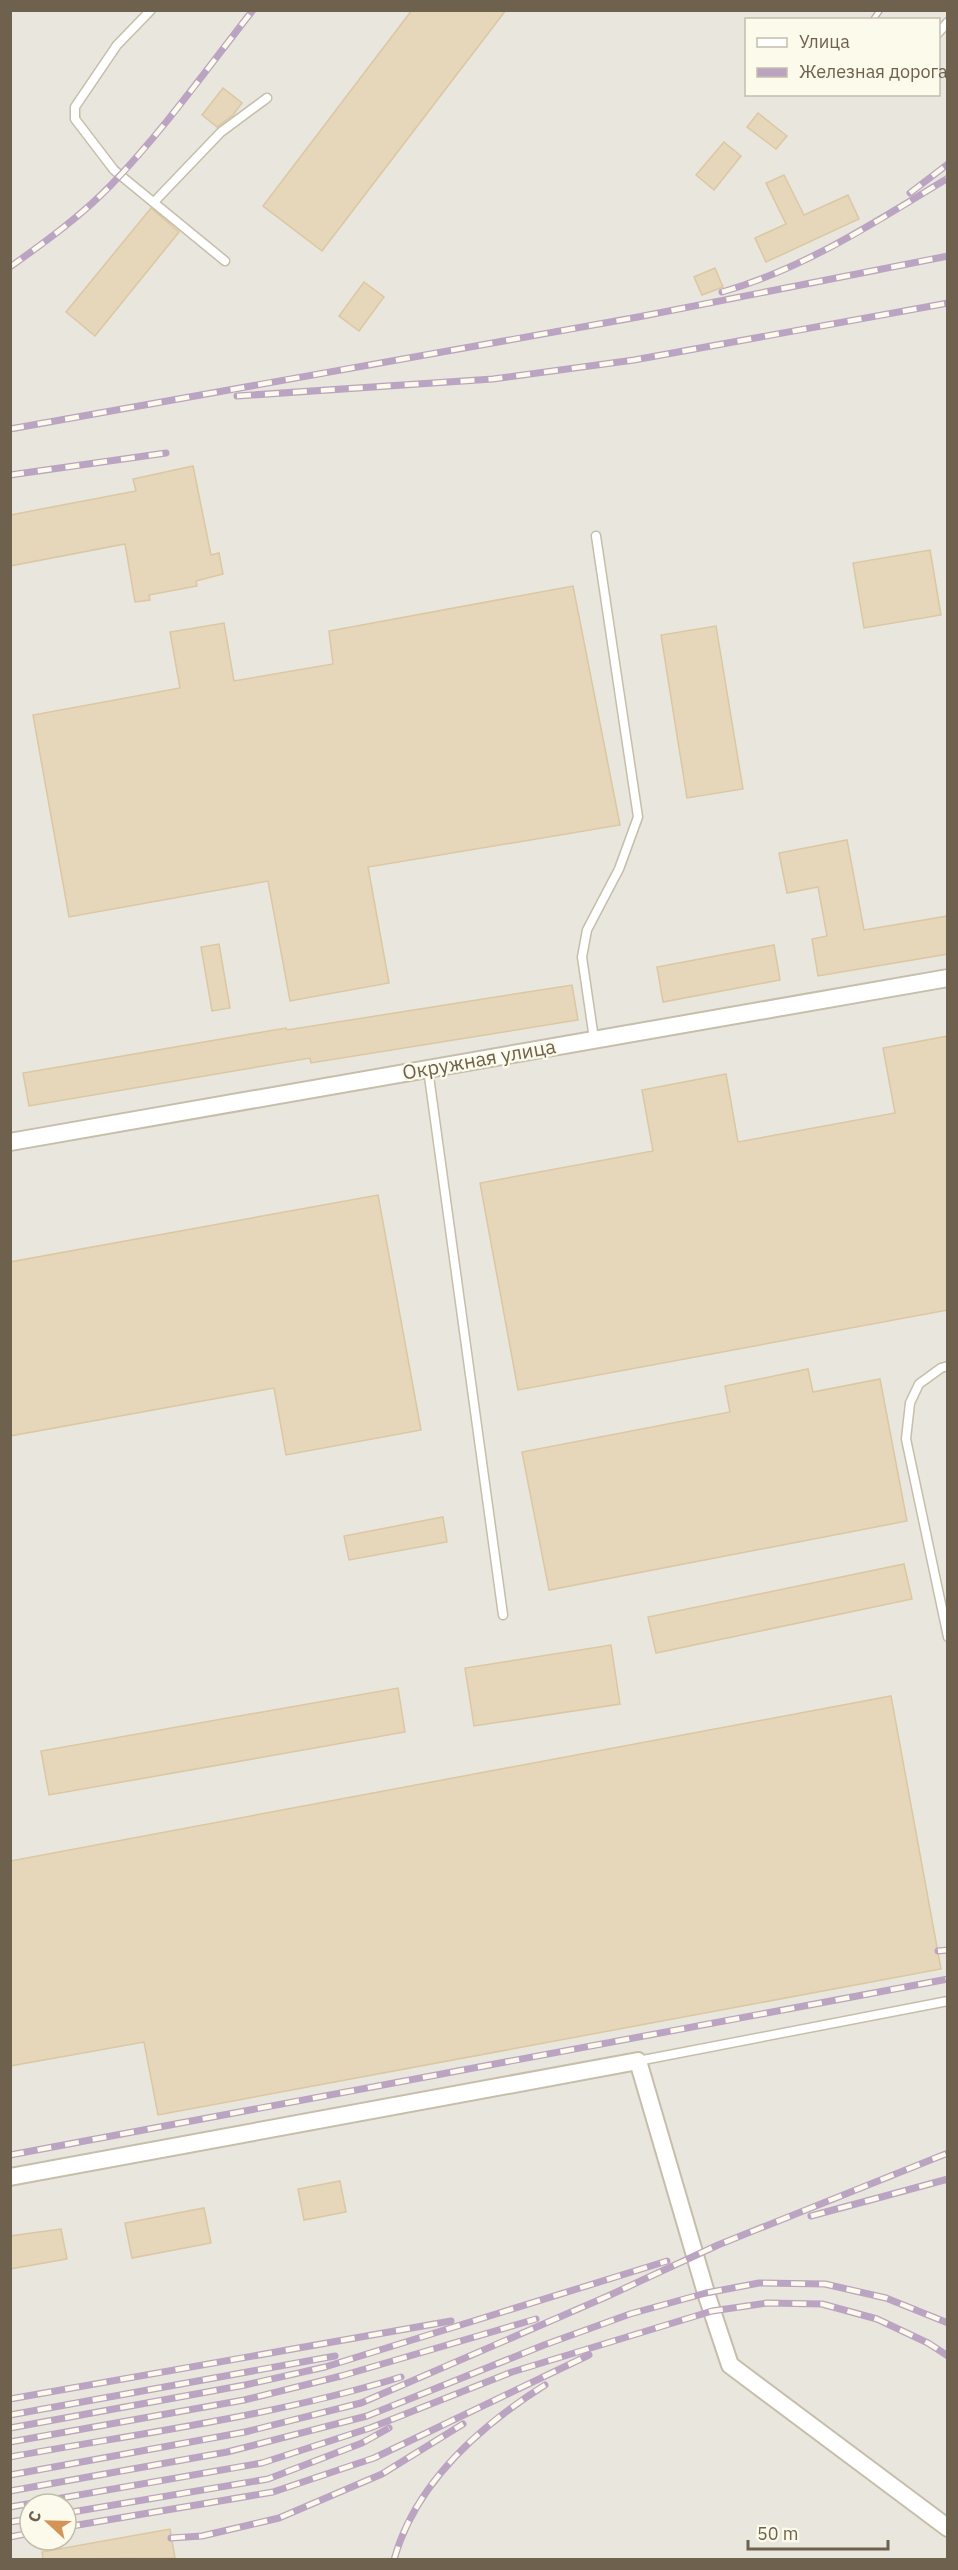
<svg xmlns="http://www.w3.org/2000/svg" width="958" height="2570" viewBox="0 0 958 2570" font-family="'IBM Plex Sans',sans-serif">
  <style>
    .industrial { fill: #e9e6de; fill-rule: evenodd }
    .building { fill: #e6d7ba; stroke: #dbc7a2; stroke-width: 1.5 }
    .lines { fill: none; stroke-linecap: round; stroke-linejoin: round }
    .lane-casing { stroke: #c6beaa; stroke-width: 11 }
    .street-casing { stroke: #c6beaa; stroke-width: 20 }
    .lane { stroke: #fff; stroke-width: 8 }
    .street { stroke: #fff; stroke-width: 16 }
    .rail-casing { stroke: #bba4c1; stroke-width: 7 }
    .rail { stroke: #fcfaea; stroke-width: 4.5; stroke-dasharray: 14; stroke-linecap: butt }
    .labels { text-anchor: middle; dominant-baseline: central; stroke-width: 4.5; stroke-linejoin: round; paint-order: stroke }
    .street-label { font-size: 20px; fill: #6e614d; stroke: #fcfaea }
  </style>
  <rect width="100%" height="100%" fill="#f9f6e4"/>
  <path class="industrial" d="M11,11H947V2559L11,2560ZM746,20H938V94H746ZM30,2504H66V2540H30Z"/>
  <g class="building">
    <path d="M412,10H506L322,251L263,206Z"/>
    <path d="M223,88L242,103L233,115L217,127L202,115Z"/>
    <path d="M758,113L787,136L776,149L747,127Z"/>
    <path d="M724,142L741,156L714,190L696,175Z"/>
    <path d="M784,175L804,215L848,195L859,219L766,262L755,238L786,224L766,183Z"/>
    <path d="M151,208L179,232L95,336L66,312Z"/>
    <path d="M715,268L723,287L702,295L694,277Z"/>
    <path d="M364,282L384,297L359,331L339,316Z"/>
    <path d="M193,466L211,555L219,553L223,574L196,581L197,586L149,595L150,600L135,602L125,544L10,566V515L136,491L133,479Z"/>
    <path d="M930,550L941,615L864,628L853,563Z"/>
    <path d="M573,586L620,825L368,867L389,983L290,1001L268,881L69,917L33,715L180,688L170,632L224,623L234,681L333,664L329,631Z"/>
    <path d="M716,626L743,789L687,798L661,635Z"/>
    <path d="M847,840L864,930L948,916V954L818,976L812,939L827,936L818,887L787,893L779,853Z"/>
    <path d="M219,944L230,1008L212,1011L201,947Z"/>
    <path d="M774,945L780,980L663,1002L657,967Z"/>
    <path d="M572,985L578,1020L311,1063L310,1058L29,1106L23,1073L286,1028L287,1030Z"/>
    <path d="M948,1036V1310L518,1390L480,1183L653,1151L642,1090L726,1074L738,1142L895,1113L883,1048Z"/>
    <path d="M378,1195L421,1430L286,1455L274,1388L10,1436V1262Z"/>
    <path d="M808,1369L813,1392L880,1379L907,1521L549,1590L522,1452L730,1412L725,1386Z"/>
    <path d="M443,1517L447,1542L349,1560L344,1536Z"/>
    <path d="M904,1564L912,1599L656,1653L648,1617Z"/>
    <path d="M611,1645L620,1704L474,1726L465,1668Z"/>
    <path d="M398,1688L405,1732L49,1795L41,1751Z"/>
    <path d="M891,1696L941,1969L158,2115L144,2042L10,2066V1861Z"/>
    <path d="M340,2181L346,2212L304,2220L298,2189Z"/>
    <path d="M204,2208L211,2243L132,2258L125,2223Z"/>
    <path d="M61,2229L67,2259L10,2269V2236Z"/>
    <path d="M170,2529L175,2558L43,2559L42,2552Z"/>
  </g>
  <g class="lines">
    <g class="lane-casing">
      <g id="lane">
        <path d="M151,10L117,45L75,107V119L114,170L225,261"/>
        <path d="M938,33L948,22"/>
        <path d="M154,202L221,132L267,98"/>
        <path d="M594,1039L582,957L587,930L619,869L638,817L596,536"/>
        <path d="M428,1069L503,1615"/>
        <path d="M948,1366L941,1368L919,1384L910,1403L906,1439L948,1637"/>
        <path d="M638,2061L948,2001"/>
      </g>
    </g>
    <g class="street-casing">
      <g id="street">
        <path d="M10,1142L948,978"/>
        <path d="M10,2177L638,2061L706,2293L730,2365L948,2528"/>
      </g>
    </g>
    <use href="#lane" class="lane"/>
    <use href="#street" class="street"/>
    <g class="rail-casing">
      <g id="rail">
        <path d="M873,20L880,10"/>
        <path d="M910,193L948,164"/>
        <path d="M10,267C45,242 81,216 111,185C163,131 206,70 253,10"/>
        <path d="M722,292C803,269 876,222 948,178"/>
        <path d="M237,396L493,379L634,360L948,303"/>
        <path d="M10,429L638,317L948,256"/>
        <path d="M10,475L166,453"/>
        <path d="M938,1951L948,1950"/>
        <path d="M10,2155L948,1979"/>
        <path d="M811,2216L948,2179"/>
        <path d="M10,2399L451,2321"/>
        <path d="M10,2415L335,2356"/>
        <path d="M10,2428L245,2385L325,2367L667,2261"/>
        <path d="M10,2442L244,2400L341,2376L536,2319"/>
        <path d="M10,2457C141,2433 274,2416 401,2377"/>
        <path d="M10,2475L245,2432L361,2403L608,2296L718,2245L948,2153"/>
        <path d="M10,2491L227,2452L367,2416L544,2345L630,2314L706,2293L759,2283L825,2284L886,2298L948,2323"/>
        <path d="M10,2507L262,2463L370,2428L512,2372L712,2311L767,2303L822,2304L877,2319L928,2343L948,2356"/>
        <path d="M66,2513L268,2479L362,2443L389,2428"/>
        <path d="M10,2522L30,2519"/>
        <path d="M66,2527L273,2492L374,2458L589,2355"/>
        <path d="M10,2537L30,2533"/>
        <path d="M171,2538L202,2536L279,2518L382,2474L463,2424"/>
        <path d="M394,2560C415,2483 480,2426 545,2385"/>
      </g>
    </g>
    <use href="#rail" class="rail"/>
  </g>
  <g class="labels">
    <g class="street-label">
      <text transform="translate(479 1059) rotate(-10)">Окружная улица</text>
    </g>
  </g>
  <rect width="958" height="2570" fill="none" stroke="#6e614d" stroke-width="24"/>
  <rect x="745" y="18" width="195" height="78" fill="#fcfaea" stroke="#c3bdab" stroke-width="1.5"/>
  <rect x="757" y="38" width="30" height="9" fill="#ffffff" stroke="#c3bdab" stroke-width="1.5"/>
  <text x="799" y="48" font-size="18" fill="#6e614d">Улица</text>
  <rect x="757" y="68" width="30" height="9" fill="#bba4c1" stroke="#c3bdab" stroke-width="1.5"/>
  <text x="799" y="78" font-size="18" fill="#6e614d">Железная дорога</text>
  <g transform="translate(48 2522) rotate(292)"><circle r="28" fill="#fcfaea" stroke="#c3bdab" stroke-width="1.5"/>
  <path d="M0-4.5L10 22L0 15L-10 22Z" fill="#d49458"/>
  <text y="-9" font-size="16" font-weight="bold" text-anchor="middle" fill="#6e614d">С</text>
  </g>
  <path d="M748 2540v9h140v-9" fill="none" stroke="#6e614d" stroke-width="3"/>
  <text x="757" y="2540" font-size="18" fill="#6e614d" stroke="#fcfaea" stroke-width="4.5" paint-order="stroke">50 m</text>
</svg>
